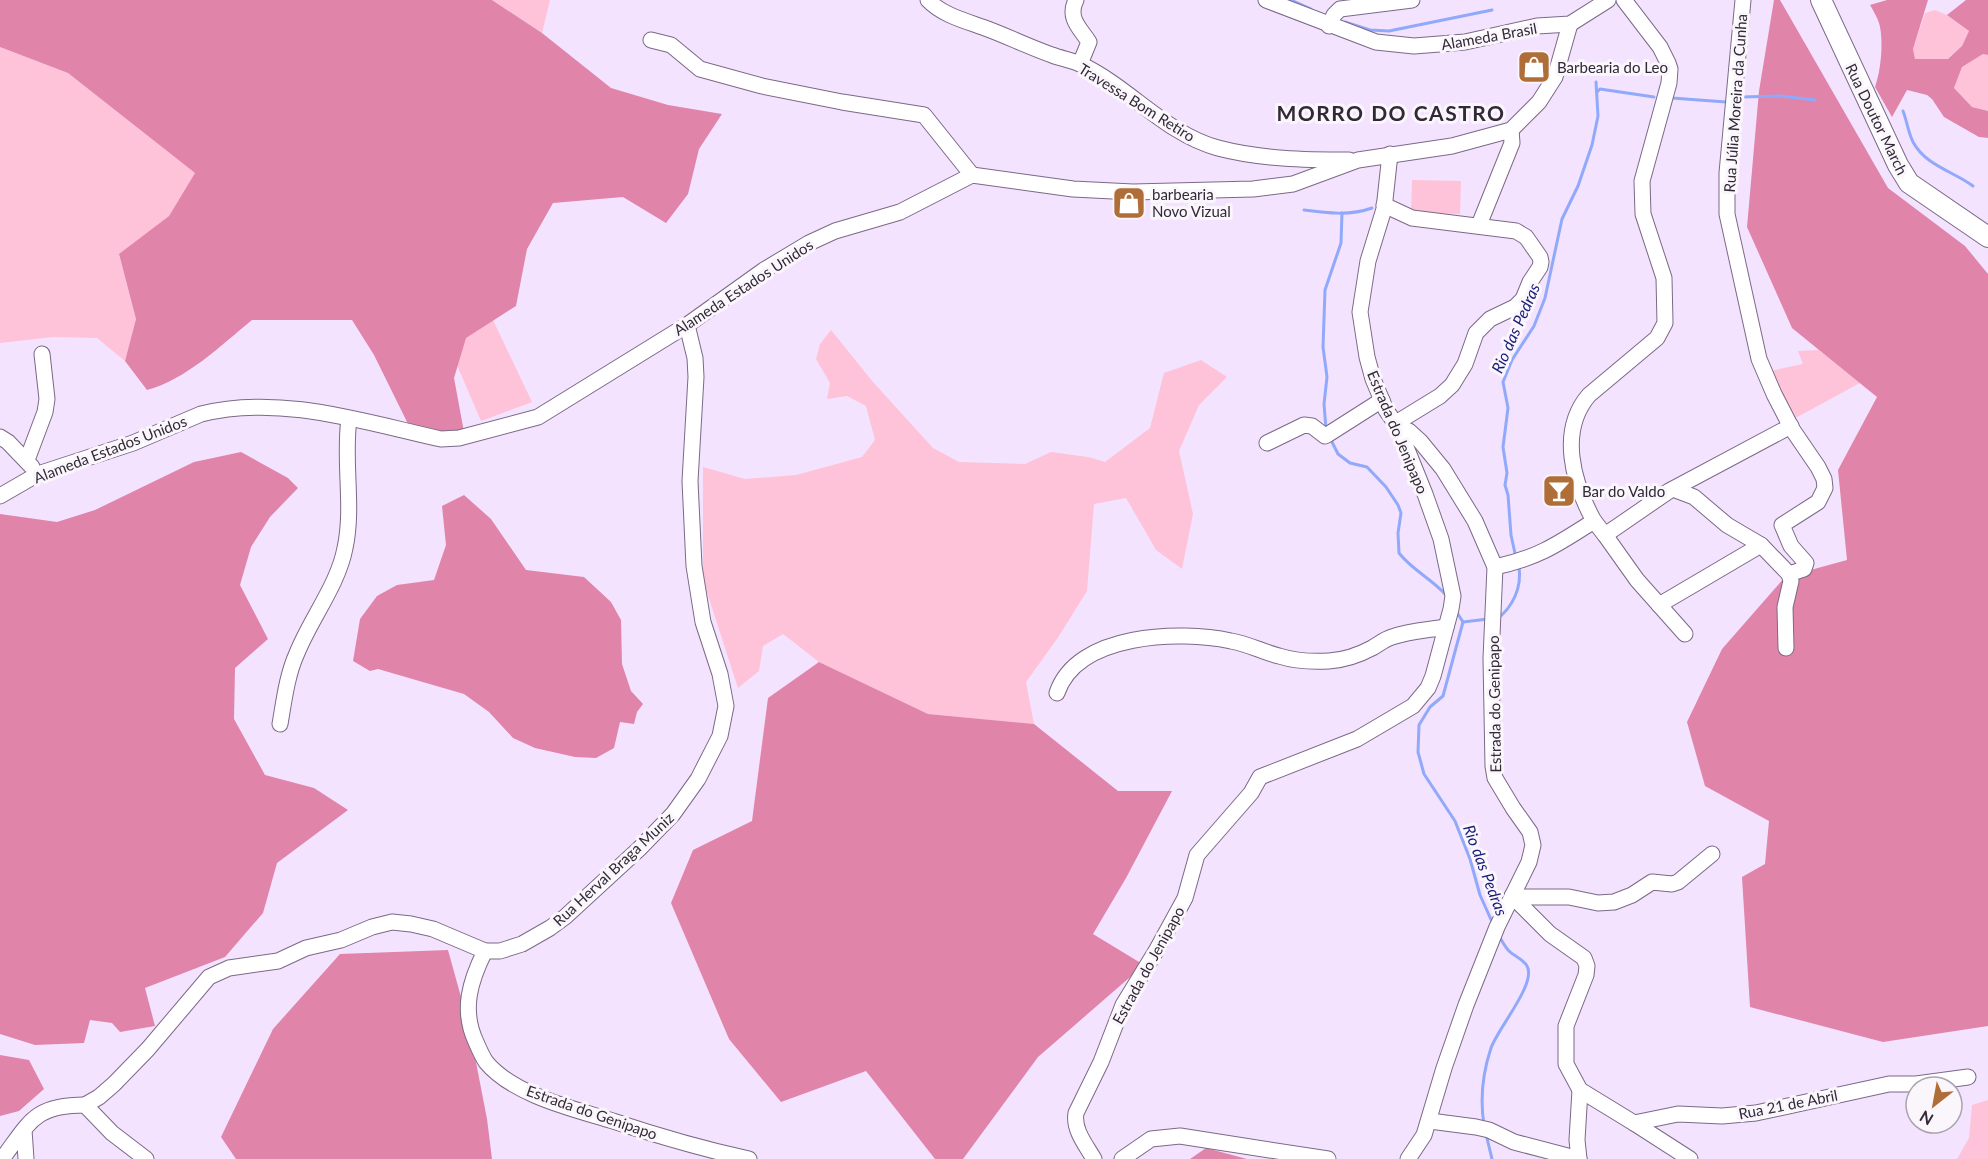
<svg xmlns="http://www.w3.org/2000/svg" width="1988" height="1159" viewBox="0 0 1988 1159" font-family="Lato,sans-serif">
  <style>
    .green { fill: #fec3d8 }
    .forest { fill: #e084a9 }
    .lines { fill: none; stroke-linecap: round; stroke-linejoin: round }
    .stream { stroke: #91a9fa; stroke-width: 3 }
    .minor-casing { stroke: #7b6986; stroke-width: 17 }
    .major-casing { stroke: #7b6986; stroke-width: 22 }
    .minor { stroke: #fff; stroke-width: 15 }
    .major { stroke: #fff; stroke-width: 20 }
    .labels { text-anchor: middle; dominant-baseline: central; stroke-width: 6; stroke-linejoin: round; paint-order: stroke }
    .street-label { font-size: 15px; fill: #312935; stroke: #faf6fc }
    .poi-label { font-size: 15px; fill: #312935; stroke: #faf6fc; text-anchor: start }
    .water-label { font-size: 16px; font-style: italic; fill: #171c77; stroke: #faf6fc }
    .district-label { font-size: 21px; font-weight: bold; letter-spacing: 1.5px; fill: #312935; stroke: #faf6fc }
  </style>
  <rect width="100%" height="100%" fill="#f4e3fe"/>
  <g class="green">
    <path d="M492,0H550L542,33Z"/>
    <path d="M1935,10L1947,15L1969,31L1962,46L1948,59H1915L1913,49L1925,13Z"/>
    <path d="M0,47L68,73L195,173L169,216L119,255L136,319L125,361L97,338L53,337L0,343Z"/>
    <path d="M1983,54L1988,55V111L1972,107L1954,88L1962,67Z"/>
    <path d="M1412,180L1461,181L1460,214L1411,213Z"/>
    <path d="M493,320L532,402L481,421L447,342Z"/>
    <path d="M831,330L873,382L933,448L959,462L1025,464L1051,452L1088,457L1105,462L1150,428L1164,373L1201,360L1227,377L1199,405L1179,451L1193,514L1182,569L1156,550L1126,498L1094,504L1087,591L1057,639L1026,682L1034,724L928,714L819,662L783,634L763,646L759,671L738,688L703,580V467L745,479L796,475L862,457L875,440L866,406L847,396L827,399L830,383L816,359L820,344Z"/>
    <path d="M1819,350L1860,383L1788,422L1770,371L1803,364L1798,351Z"/>
    <path d="M1988,1100V1159H1957L1969,1138L1972,1105Z"/>
  </g>
  <g class="forest">
    <path d="M0,0H492L542,33L611,88L668,105L722,114L699,149L688,194L666,223L623,197L553,203L527,249L516,306L466,338L454,378L464,432L411,430L374,355L352,320H252C220,346 187,379 147,390L125,361L136,319L119,254L169,216L195,173L68,73L0,47Z"/>
    <path d="M1774,0H1780L1888,188L1965,246L1988,274V1026L1883,1042L1750,1007L1742,877L1765,864L1769,821L1705,786L1687,722L1722,649L1785,577L1847,560L1838,470L1877,397L1792,328L1747,227L1759,91Z"/>
    <path d="M1887,0H1928L1913,49L1915,59H1948L1962,46L1969,31L1947,15L1966,0H1988V55L1983,54L1962,67L1954,88L1972,107L1988,111V138L1979,137L1944,117L1932,99L1927,95L1907,90L1892,117L1875,87C1881,71 1884,40 1879,23C1877,17 1873,10 1870,5Z"/>
    <path d="M241,452L288,478L298,488L270,517L251,547L240,585L268,639L235,668L234,719L265,775L314,788L348,810L277,863L263,913L225,957L145,988L155,1026L120,1032L112,1023L90,1020L84,1043L35,1045L0,1034V514L57,522L95,510L194,462Z"/>
    <path d="M464,495L491,519L526,570L584,577L611,602L621,620L622,664L631,691L643,704L637,712L634,724L620,722L614,748L596,758L575,757L535,748L513,738L489,712L464,694L378,669L370,671L353,661L360,619L377,596L397,585L434,580L446,545L442,506Z"/>
    <path d="M819,662L928,714L1034,724L1118,791H1172L1126,878L1093,934L1144,965L1038,1057L963,1159H935L866,1071L781,1102L729,1039L671,903L693,850L752,821L768,698Z"/>
    <path d="M448,950L469,1026L487,1119L492,1159H236L221,1137L273,1029L340,954Z"/>
    <path d="M0,1055L29,1060L44,1089L19,1111L0,1116Z"/>
    <path d="M1206,1148L1247,1159H1190Z"/>
  </g>
  <g class="lines">
    <g class="stream">
      <path d="M1291,0L1311,9"/>
      <path d="M1345,22L1370,30L1389,31L1492,10"/>
      <path d="M1597,92L1600,89L1654,97"/>
      <path d="M1741,97L1780,96L1815,100"/>
      <path d="M1672,98L1726,102"/>
      <path d="M1903,111C1907,121 1908,132 1913,142C1926,166 1953,171 1973,186"/>
      <path d="M1304,210C1327,213 1350,216 1372,208"/>
      <path d="M1326,429L1324,404L1327,377L1323,347L1325,290L1341,243L1342,213"/>
      <path d="M1330,438L1338,454L1350,463L1367,467L1386,487L1398,505L1401,513L1398,533L1399,553C1412,570 1432,579 1446,595"/>
      <path d="M1516,558L1511,535L1508,495L1505,485L1507,473L1503,447L1508,408L1503,382L1512,360L1534,326L1545,298L1562,219L1578,186L1592,145L1598,116L1596,82"/>
      <path d="M1456,611L1463,622L1443,696L1430,707L1419,725L1418,752L1424,774L1455,821L1470,859L1480,895L1493,924"/>
      <path d="M1497,619C1513,607 1522,587 1519,567"/>
      <path d="M1463,622L1488,619"/>
      <path d="M1484,1125C1480,1100 1483,1072 1491,1048C1498,1028 1537,983 1527,966C1523,959 1514,956 1509,951C1505,947 1502,941 1499,936"/>
      <path d="M1486,1134L1492,1159"/>
    </g>
    <g class="minor-casing">
      <g id="minor">
        <path d="M928,0C942,15 966,21 985,28C1007,36 1029,47 1052,55C1062,59 1073,60 1082,65C1130,88 1166,134 1218,148C1260,159 1305,160 1349,160"/>
        <path d="M1076,0C1067,18 1080,28 1089,42L1080,64"/>
        <path d="M1266,0L1376,42L1414,46L1465,42L1537,26L1570,24L1608,0"/>
        <path d="M1743,0L1727,173V214L1759,359L1774,394L1792,429L1818,467L1824,479L1825,488L1818,502L1782,525L1791,546L1806,563L1804,569L1789,574"/>
        <path d="M1329,26L1334,15L1340,9L1412,0"/>
        <path d="M651,40L671,45L700,69L762,86L842,102L924,115L972,175"/>
        <path d="M1384,205L1412,218L1516,231L1526,237L1540,257L1541,262L1540,267L1530,282L1523,299L1515,307L1490,319L1476,333L1465,364L1452,385L1440,396L1396,423"/>
        <path d="M1479,225L1512,143L1511,130"/>
        <path d="M1398,427L1409,431L1420,441L1443,469L1475,521L1495,567L1491,658L1493,766L1495,778L1513,808L1530,832L1533,845L1529,862L1497,927L1466,1005L1444,1068L1424,1135L1408,1159"/>
        <path d="M0,437L8,442L32,467"/>
        <path d="M1267,443L1304,425L1312,426L1325,436L1327,435L1382,400"/>
        <path d="M27,460L45,412L47,399L42,354"/>
        <path d="M1673,489L1694,497L1727,525L1761,545L1789,574L1791,581L1785,607L1786,648"/>
        <path d="M0,496L38,474L133,443L201,414C280,394 364,422 441,439L459,438L538,417L687,325L764,270L809,243L835,231L900,212L972,175L1073,189L1133,192L1253,189L1293,184L1358,160L1452,146L1511,130L1539,102L1555,77L1570,24"/>
        <path d="M1594,521C1573,483 1558,431 1589,395L1657,338L1665,323L1664,278L1643,214L1642,181L1669,83L1670,69L1668,63L1660,47L1624,0"/>
        <path d="M1605,535L1637,580L1685,634"/>
        <path d="M1495,567C1538,558 1558,544 1594,521L1605,535L1669,491L1791,426"/>
        <path d="M1659,605L1761,545"/>
        <path d="M1057,693C1077,633 1180,630 1231,641C1248,644 1263,652 1279,656C1295,661 1312,662 1329,661C1344,660 1359,655 1372,648C1379,644 1385,639 1392,637C1409,631 1428,630 1446,627"/>
        <path d="M280,724C284,701 287,675 297,653C311,618 338,585 345,548C354,507 343,461 349,419"/>
        <path d="M1512,896L1550,934L1584,958L1587,966L1586,975L1566,1026V1064L1580,1090L1634,1123L1678,1114L1722,1116L1756,1113L1889,1084H1916L1968,1077"/>
        <path d="M1514,897H1569L1598,903L1614,902L1632,895L1652,882L1672,884L1678,882L1712,854"/>
        <path d="M485,951C470,981 461,1010 476,1042C479,1049 482,1056 486,1062C513,1095 574,1109 613,1121C658,1136 703,1149 749,1159"/>
        <path d="M85,1105L99,1097L114,1084L148,1049L209,977L229,968L278,961L306,948L341,940L372,927L392,922L411,924L433,929L485,951H500L522,944L550,928L565,917L639,849L673,814L698,779L720,736L726,706L720,674L703,622L694,566L690,481L696,377L695,358L687,325"/>
        <path d="M1430,1121L1476,1127L1489,1130L1514,1142L1579,1159"/>
        <path d="M1634,1123L1690,1159"/>
        <path d="M24,1130L26,1159"/>
        <path d="M2,1159C30,1122 34,1105 85,1105L112,1133L146,1159"/>
        <path d="M1094,1159C1086,1145 1073,1130 1076,1113L1101,1062L1123,1005L1156,951L1185,898L1197,855L1251,793L1260,777L1357,739L1413,706L1428,688L1433,676L1451,609L1453,596L1441,539L1425,494L1398,427L1386,410L1373,379L1367,357L1360,312L1368,261L1384,209L1390,154"/>
        <path d="M1122,1159L1151,1139L1180,1136L1328,1159"/>
        <path d="M1579,1159L1577,1140L1580,1090"/>
      </g>
    </g>
    <g class="major-casing">
      <path id="major" d="M1821,0L1898,165L1909,183L1988,237"/>
    </g>
    <use href="#minor" class="minor"/>
    <use href="#major" class="major"/>
  </g>
  <defs>
    <g id="shop-square" transform="scale(1.725)"><rect x="-9" y="-9" width="18" height="18" rx="4" fill="#af6e38" stroke="#faf6fc"/><path d="M-5-2.5h2.3a2.7 3.5 0 0 1 5.4 0H5L5.5 6h-11ZM-1.5-2.5h3a1.5 2.3 0 0 0-3 0Z" fill="#fff"/></g>
    <g id="bar-square" transform="scale(1.725)"><rect x="-9" y="-9" width="18" height="18" rx="4" fill="#af6e38" stroke="#faf6fc"/><path d="M-6-5H6L.8 .8V4.5H3.5V6h-7V4.5H-.8V.8Z" fill="#fff"/></g>
  </defs>
  <g fill-rule="evenodd">
    <use href="#shop-square" x="1534" y="67"/>
    <use href="#shop-square" x="1129" y="203"/>
    <use href="#bar-square" x="1559" y="491"/>
  </g>
  <g class="labels">
    <g class="street-label">
      <text transform="translate(1489 36) rotate(-10)">Alameda Brasil</text>
      <text transform="translate(1137 102) rotate(32)">Travessa Bom Retiro</text>
      <text transform="translate(1735 103) rotate(-86)">Rua Júlia Moreira da Cunha</text>
      <text transform="translate(1877 119) rotate(64)">Rua Doutor March</text>
      <text transform="translate(743 287) rotate(-33)">Alameda Estados Unidos</text>
      <text transform="translate(1398 432) rotate(67)">Estrada do Jenipapo</text>
      <text transform="translate(110 449) rotate(-21)">Alameda Estados Unidos</text>
      <text transform="translate(1494 704) rotate(-91)">Estrada do Genipapo</text>
      <text transform="translate(613 869) rotate(-43)">Rua Herval Braga Muniz</text>
      <text transform="translate(1148 965) rotate(-61)">Estrada do Jenipapo</text>
      <text transform="translate(1788 1104) rotate(-11)">Rua 21 de Abril</text>
      <text transform="translate(592 1112) rotate(19)">Estrada do Genipapo</text>
    </g>
    <g class="poi-label">
      <text x="1557" y="67">Barbearia do Leo</text>
      <text x="1152" y="194">barbearia<tspan x="1152" dy="17">Novo Vizual</tspan></text>
      <text x="1582" y="491">Bar do Valdo</text>
    </g>
    <g class="water-label">
      <text transform="translate(1515 328) rotate(-66)">Rio das Pedras</text>
      <text transform="translate(1486 870) rotate(69)">Rio das Pedras</text>
    </g>
    <g class="district-label">
      <text x="1391" y="112">MORRO DO CASTRO</text>
    </g>
  </g>
  <g transform="translate(1934 1105) rotate(211)"><circle r="28" fill="#faf6fc" stroke="#aaa4ac" stroke-width="1.5"/>
  <path d="M0-4.5L10 22L0 15L-10 22Z" fill="#af6e38"/>
  <text y="-9" font-size="16" font-weight="bold" text-anchor="middle" fill="#312935">N</text>
  </g>
</svg>
